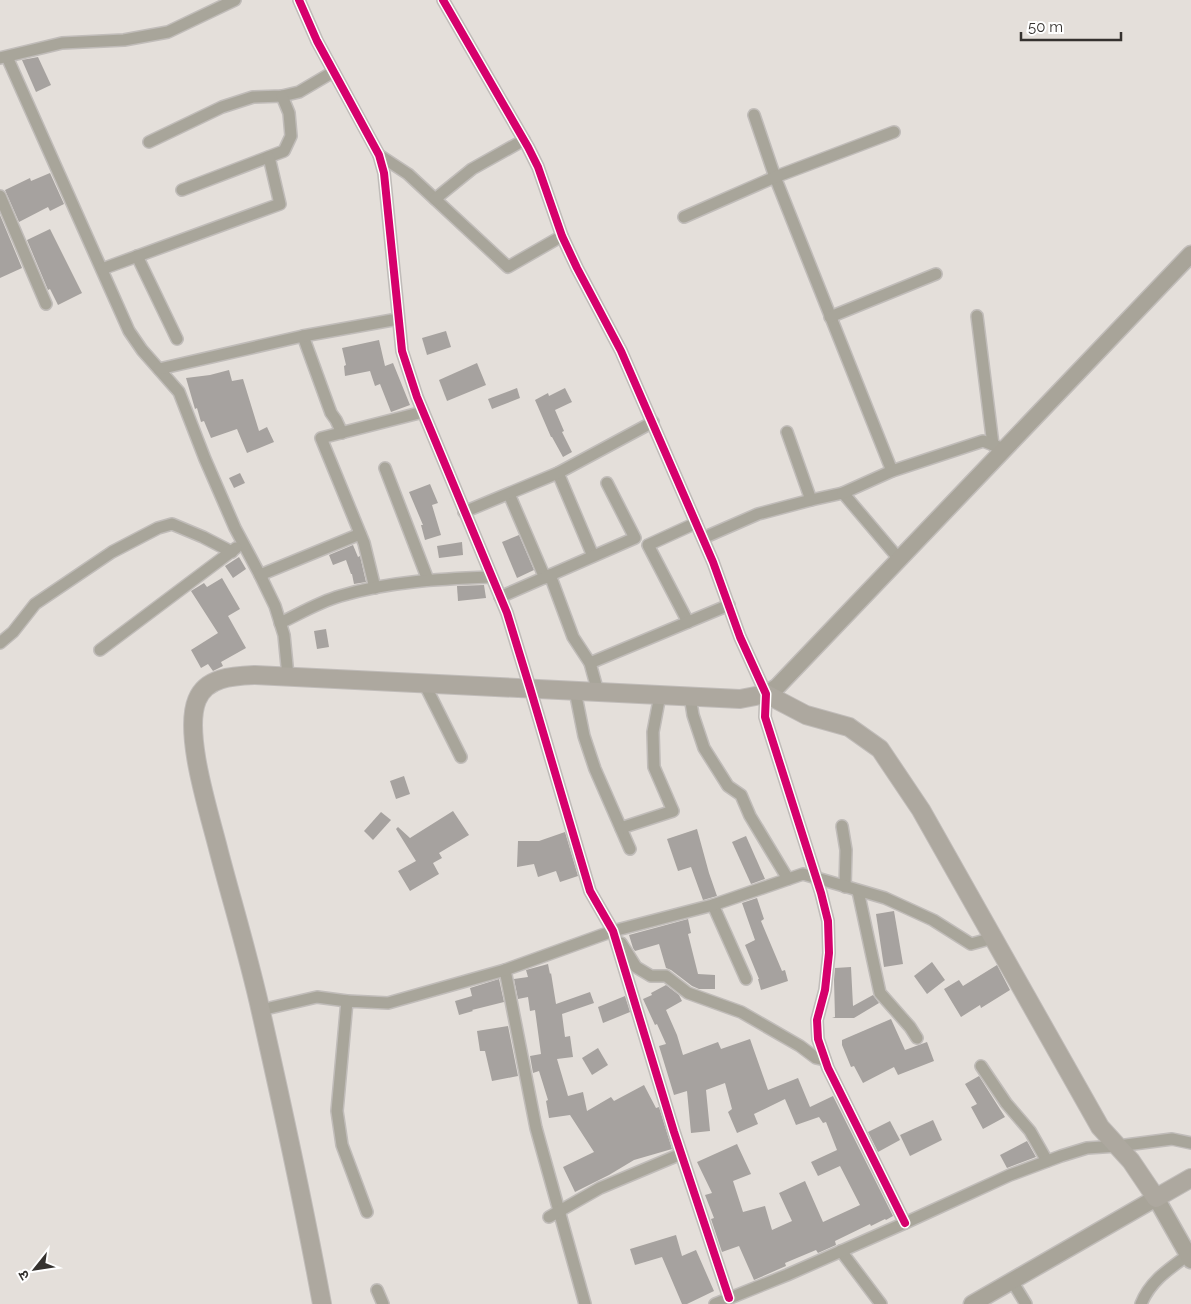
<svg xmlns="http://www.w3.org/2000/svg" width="1191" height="1304" viewBox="0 0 1191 1304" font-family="Raleway,'Noto Sans Devanagari',sans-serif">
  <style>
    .building { fill: #a6a29f }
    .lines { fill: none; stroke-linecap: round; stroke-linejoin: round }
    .street-casing { stroke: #c0bcb9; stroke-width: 14 }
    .secondary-casing { stroke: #c0bcb9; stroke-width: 19 }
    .primary-casing { stroke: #c0bcb9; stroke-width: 20 }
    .street { stroke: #a8a59a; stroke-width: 11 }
    .secondary { stroke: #a8a499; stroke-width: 16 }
    .primary { stroke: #ada89f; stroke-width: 18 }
    .cycleway-casing { stroke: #fff; stroke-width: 11 }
    .cycleway { stroke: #d6006c; stroke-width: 8 }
  </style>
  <rect width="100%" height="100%" fill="#e4dfda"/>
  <g class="building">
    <path d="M38,57L51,85L36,92L22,60Z"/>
    <path d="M50,173L64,204L50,211L48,207L19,222L5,190L30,178L31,181Z"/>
    <path d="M0,215L22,268L0,278Z"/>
    <path d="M50,229L82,293L58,305L50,289L48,290L27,240Z"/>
    <path d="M446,331L451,347L427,355L422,338Z"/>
    <path d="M379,340L385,366L393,363L410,405L391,412L380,384L375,386L370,371L345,376L344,366L346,365L342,348Z"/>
    <path d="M477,363L486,385L447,401L439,380Z"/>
    <path d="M229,370L232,381L243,379L259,431L267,427L274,442L247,453L237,429L211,438L204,421L201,422L197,408L195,409L186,378L210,375Z"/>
    <path d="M517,388L520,398L492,409L488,399Z"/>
    <path d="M565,388L572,402L555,410L564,431L562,432L572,452L563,457L552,437H551L535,400L548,393L549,396Z"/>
    <path d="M240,473L245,483L234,488L229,478Z"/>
    <path d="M430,484L438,503L432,505L441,535L425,540L421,525H423L409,492Z"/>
    <path d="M519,535L534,570L517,578L502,542Z"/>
    <path d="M462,542L463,555L439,558L437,546Z"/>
    <path d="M353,545L358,557L360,556L366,582L354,584L352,574H351L346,560L333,565L329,555Z"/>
    <path d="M239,557L246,569L233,578L225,566Z"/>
    <path d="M222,578L240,609L228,616L246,648L221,662L223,666L213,671L208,664L201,668L191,650L218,633L191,591L204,583L207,587Z"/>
    <path d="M484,585L486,598L458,601L457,586Z"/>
    <path d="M326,629L329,647L317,649L314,631Z"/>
    <path d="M404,776L410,794L396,799L390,781Z"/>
    <path d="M453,811L469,835L439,853L442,858L433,863L439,874L410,891L398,871L416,861L396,829L398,827L410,838Z"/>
    <path d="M381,812L391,820L373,840L364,831Z"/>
    <path d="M697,829L709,873L717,896L703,900L691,867L678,871L667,839Z"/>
    <path d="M565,832L578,876L560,882L556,871L538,877L534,864L517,867L518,841H539Z"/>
    <path d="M746,836L765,879L751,884L732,842Z"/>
    <path d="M757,898L764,919L761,921L782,971L785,970L788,981L761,990L758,979H759L745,945L755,940L742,903Z"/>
    <path d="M894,911L903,964L884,967L876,914Z"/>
    <path d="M688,919L691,933L688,934L698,974L715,975V989H699L692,986L671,970L666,968L659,944L635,951L633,948L629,935Z"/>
    <path d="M932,962L945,980L927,994L914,976Z"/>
    <path d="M548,964L550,974L551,973L556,1004L590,992L594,1003L562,1014L565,1037L570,1036L573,1057L557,1059L568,1096L583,1092L587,1111L611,1097L614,1101L644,1085L656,1108L659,1107L672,1149L634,1160L609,1175L575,1192L563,1167L594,1152L570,1115L549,1118L546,1101L548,1100L539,1071L533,1073L530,1056L541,1054L535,1010L530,1011L528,997L518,999L514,979L528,977L526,970Z"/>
    <path d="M997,965L1010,990L981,1008L980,1005L961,1017L944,989L959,980L963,986Z"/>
    <path d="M851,967L853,1006L873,995L879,1003L854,1018H832L835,1017L834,980L835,968Z"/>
    <path d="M499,979L504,1002L472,1010L473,1011L459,1015L455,1001L472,996L470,988Z"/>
    <path d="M666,985L679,995L682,1001L666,1010L677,1035L683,1055L718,1042L721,1049L750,1039L768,1090L798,1078L810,1107L833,1096L893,1216L886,1220L885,1219L871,1226L870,1224L835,1241L836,1245L818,1253L816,1250L785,1263L786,1266L754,1280L739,1246L722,1252L711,1219L714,1218L705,1195L712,1193L697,1162L737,1144L751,1174L733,1181L743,1212L765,1206L772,1230L792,1221L779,1193L805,1181L823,1222L860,1205L840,1166L818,1176L811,1162L837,1150L826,1122L823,1123L819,1117L796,1125L785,1099L754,1114L758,1124L737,1133L728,1112L732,1109L725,1083L706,1090L710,1131L691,1133L687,1091L674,1095L659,1046L666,1044L657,1024L655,1025L643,999L652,995L651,993Z"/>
    <path d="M625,996L630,1012L603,1023L598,1007Z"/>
    <path d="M891,1019L905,1050L927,1042L934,1061L898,1075L894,1067L863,1083L854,1066L851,1067L842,1045V1040Z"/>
    <path d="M508,1026L518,1076L492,1081L485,1051H480L477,1031Z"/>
    <path d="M598,1048L608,1065L592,1075L582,1058Z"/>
    <path d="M979,1076L1005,1117L983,1129L971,1107L977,1104L965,1084Z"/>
    <path d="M933,1120L942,1140L910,1156L900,1135Z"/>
    <path d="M890,1121L900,1140L878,1152L868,1132Z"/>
    <path d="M1027,1141L1036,1157L1007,1168L1000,1155Z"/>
    <path d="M676,1235L682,1256L696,1250L714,1291L687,1304H682L662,1257L635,1265L630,1249Z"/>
  </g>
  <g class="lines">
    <g class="street-casing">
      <g id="street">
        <path d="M299,0L317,41L379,155L384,173L402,351L417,397L507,613L530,688L590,891L613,931L674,1132L729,1298"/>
        <path d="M443,0L528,147L538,167L562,236L577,268L621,351L713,562L740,637L766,694L765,717L821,893L828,921L829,953L825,990L817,1020L818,1039L828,1068L905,1223"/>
        <path d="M7,57L129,331L142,350L179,392L205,459L235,528L260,575L275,606L284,635L288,676"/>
        <path d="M0,58L62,43L124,40L168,32L235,0"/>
        <path d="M754,115L775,177L892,471"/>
        <path d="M149,142L222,107L253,97L282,96L299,92L333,72"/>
        <path d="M379,155L408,174L508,267L562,236"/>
        <path d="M182,190L284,151L291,136L289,113L282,96"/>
        <path d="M0,196L46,304"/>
        <path d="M435,199L472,169L524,140"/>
        <path d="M684,217L775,177L894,132"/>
        <path d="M137,256L177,339"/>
        <path d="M102,269L280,204L269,157"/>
        <path d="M977,316L993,445"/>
        <path d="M830,317L936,274"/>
        <path d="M303,336L331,413L336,420L342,433"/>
        <path d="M159,369L303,336L398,319"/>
        <path d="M787,432L811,500L843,493L899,559"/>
        <path d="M385,468L428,580"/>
        <path d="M558,473L593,556"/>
        <path d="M843,493L892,471L983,441L1004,449"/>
        <path d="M509,494L545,578"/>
        <path d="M464,512L558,473L653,422"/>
        <path d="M703,538L758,514L811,500"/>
        <path d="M260,575L360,534"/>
        <path d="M550,575L573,637L590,663L598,692"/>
        <path d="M375,588L364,543L321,438L423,412"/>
        <path d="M500,597L635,538L607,483"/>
        <path d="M688,622L648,545L696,523"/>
        <path d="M280,623C299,614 319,602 340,596C389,581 441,579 491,577"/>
        <path d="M0,643L13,632L35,604L112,552L158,528L172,524L203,537L232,552"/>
        <path d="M100,650L236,548"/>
        <path d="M590,663L729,605"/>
        <path d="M424,683L461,757"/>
        <path d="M575,691L584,736L595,769L630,849"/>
        <path d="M690,696L693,715L704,748L728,786L741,795L750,816L788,879"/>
        <path d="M842,826L846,850L845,887"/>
        <path d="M621,828L673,811L654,767L653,732L660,695"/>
        <path d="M858,891L880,993L910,1027L917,1038"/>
        <path d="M713,905L746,979"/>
        <path d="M621,943L636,967L651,976H666L688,993L741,1012L800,1046L816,1058L825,1060"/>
        <path d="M505,970L536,1128L585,1304"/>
        <path d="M261,1010L317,997L347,1001"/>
        <path d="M981,1066L1006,1103L1030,1131L1047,1161"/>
        <path d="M367,1212L342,1145L337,1111L347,1001L388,1003L505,970L613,931L713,905L803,874L885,898L933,920L971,944L993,938"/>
        <path d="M549,1217L600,1188L681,1154"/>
        <path d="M841,1251L881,1304"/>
        <path d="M1012,1281L1026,1304"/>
        <path d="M377,1290L383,1304"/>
        <path d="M715,1304L787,1275L905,1223L1010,1175L1061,1156L1087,1148L1118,1146L1172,1139L1191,1143"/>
        <path d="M1141,1304C1150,1281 1169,1269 1188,1255"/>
      </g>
    </g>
    <g class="secondary-casing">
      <g id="secondary">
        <path d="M766,694L777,687L1191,254"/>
        <path d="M972,1304L1156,1198L1191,1260"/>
      </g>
    </g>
    <g class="primary-casing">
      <path id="primary" d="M322,1304C304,1206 283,1109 261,1012C249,958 233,905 219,852C210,815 183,734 197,700C206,677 233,676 255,675L740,699L766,694L806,715L849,727L880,749L921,810L1100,1127L1131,1161L1156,1198L1191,1178"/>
    </g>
    <use href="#street" class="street"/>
    <use href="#secondary" class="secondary"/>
    <use href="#primary" class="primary"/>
    <g class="cycleway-casing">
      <g id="cycleway">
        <path d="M299,0L317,41L379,155L384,173L402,351L417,397L507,613L530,688L590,891L613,931L674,1132L729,1298"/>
        <path d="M443,0L528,147L538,167L562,236L577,268L621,351L713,562L740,637L766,694L765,717L821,893L828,921L829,953L825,990L817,1020L818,1039L828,1068L905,1223"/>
      </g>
    </g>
    <use href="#cycleway" class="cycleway"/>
  </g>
  <g transform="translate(35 1269) rotate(240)" stroke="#ffffff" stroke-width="4" paint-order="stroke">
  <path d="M0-4L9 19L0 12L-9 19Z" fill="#35322f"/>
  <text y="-8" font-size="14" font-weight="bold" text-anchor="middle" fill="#35322f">उ</text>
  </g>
  <path d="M1021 32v8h100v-8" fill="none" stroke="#35322f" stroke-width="2.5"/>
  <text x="1028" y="32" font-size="15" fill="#35322f" stroke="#ffffff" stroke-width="4" paint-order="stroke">50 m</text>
</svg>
